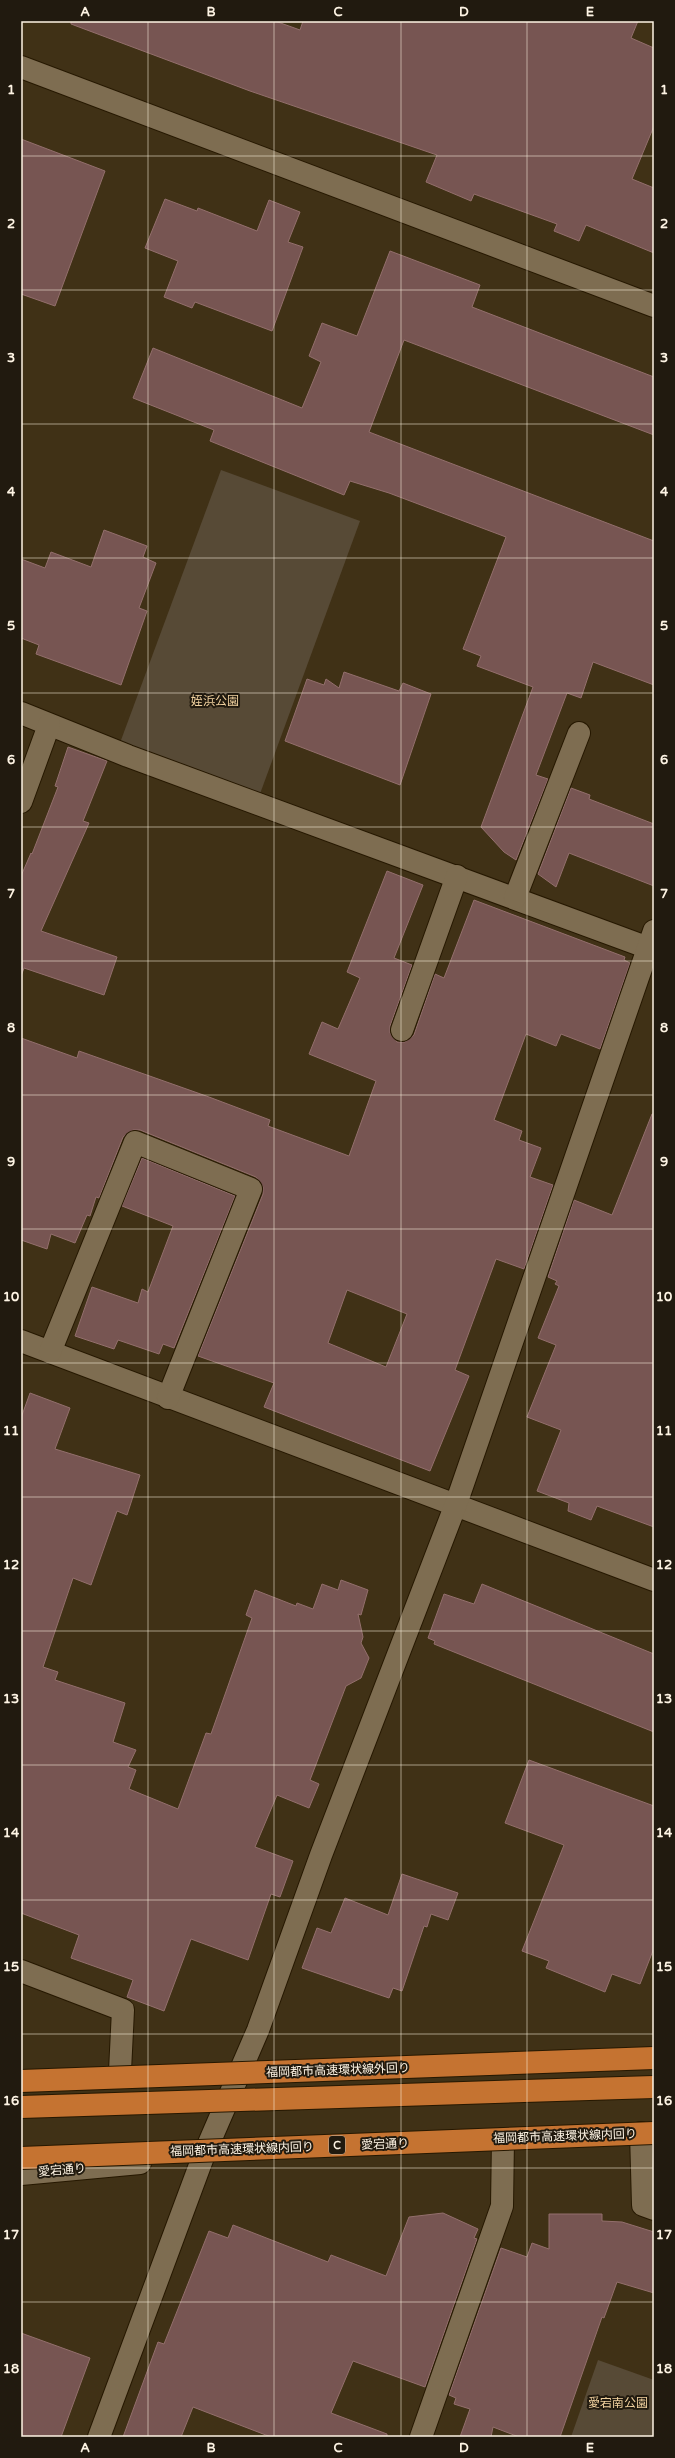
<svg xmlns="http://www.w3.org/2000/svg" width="675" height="2458" viewBox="0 0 675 2458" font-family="'Varela Round','Noto Sans JP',sans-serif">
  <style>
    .green { fill: #574a36 }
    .building { fill: #775552; stroke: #936f6c; fill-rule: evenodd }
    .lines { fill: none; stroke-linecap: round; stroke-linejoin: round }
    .minor-casing { stroke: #261800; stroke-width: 24 }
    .minor { stroke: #7e6d51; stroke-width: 22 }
    .highway-bridge-casing { stroke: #261800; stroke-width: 24; stroke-linecap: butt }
    .highway-bridge { stroke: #c57331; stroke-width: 22 }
    .grid { fill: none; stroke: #fef4e4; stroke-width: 1; stroke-opacity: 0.55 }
    .labels { text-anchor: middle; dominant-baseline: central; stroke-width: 4; stroke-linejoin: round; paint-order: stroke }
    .shield { fill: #211a0f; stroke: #bcb3a4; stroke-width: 1 }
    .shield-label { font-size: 11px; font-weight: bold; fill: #fef4e4 }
    .park-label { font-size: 12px; fill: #f0d19f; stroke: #211a0f }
    .street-label { font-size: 12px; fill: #fef4e4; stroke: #211a0f }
    .neatline { fill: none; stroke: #fef4e4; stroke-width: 1.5 }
    .grid-label { font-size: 13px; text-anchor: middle; font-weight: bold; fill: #fef4e4 }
  </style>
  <rect width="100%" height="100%" fill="#403116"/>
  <g class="green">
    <path d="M221,470L360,521L257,802L117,751Z"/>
    <path d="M598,2360L654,2380V2437H571Z"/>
  </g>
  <g class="building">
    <path d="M71,21H275L300,30L303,21H638L631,38L654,48V126L632,179L654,188V253L586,225L579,241L554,231L557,224L474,194L471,201L426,182L437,155L250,91L71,24Z"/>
    <path d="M21,139L105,171L55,306L21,294Z"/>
    <path d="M165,199L197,211L198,208L257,231L269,200L300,212L288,242L303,247L272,331L195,302L192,308L164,297L178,261L145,248Z"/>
    <path d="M390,251L480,285L472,307L654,377V435L404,340L369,432L654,541V685L593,662L581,698L567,693L536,775L548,779L516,860L504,852L481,827L533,687L477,666L481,656L463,649L506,537L389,493L350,481L344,495L210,441L214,430L133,398L153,348L302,408L321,362L309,356L322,323L357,336Z"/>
    <path d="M104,530L147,546L143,557L156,563L139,608L147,611L121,685L36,654L39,645L21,638V559L45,568L51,552L91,567Z"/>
    <path d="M344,672L399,691L403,683L431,694L400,785L285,741L307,679L324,685L326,679L339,688Z"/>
    <path d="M68,747L107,761L83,821L89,823L41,931L117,957L104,995L24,968L21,976V876L31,853L32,854L58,787L55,786Z"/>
    <path d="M571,788L590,795L589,799L654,824V886L569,853L556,887L538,874Z"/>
    <path d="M387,871L423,885L394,958L412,965L390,1026V1033L397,1042H405L414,1035L435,974L444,978L474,900L625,957L624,960L630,963L600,1049L561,1034L556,1046L526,1034L494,1120L522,1131L519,1140L541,1148L530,1177L553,1185L524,1269L496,1259L455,1370L469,1376L430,1471L264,1407L274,1383L198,1356L263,1194V1187L256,1177L140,1130H133L123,1137L99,1198L96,1197L90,1216L87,1215L75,1243L51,1234L47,1249L21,1240V1038L77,1058L79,1051L209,1097L270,1120L268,1126L349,1156L376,1081L309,1054L322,1022L338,1029L360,978L347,972ZM347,1290L407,1314L386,1367L328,1343Z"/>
    <path d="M652,1114H654V1527L597,1506L591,1520L568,1511L569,1503L537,1491L561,1430L527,1417L556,1345L538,1338L559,1286L555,1284L557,1281L548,1277L574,1200L612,1215Z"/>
    <path d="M142,1158L235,1196L174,1348L163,1344L159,1354L118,1340L114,1349L75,1336L92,1287L138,1303L142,1289L148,1292L173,1226L122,1206Z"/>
    <path d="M30,1393L70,1408L55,1449L140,1475L127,1515L117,1511L91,1585L73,1578L43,1667L58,1672L55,1680L125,1703L113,1742L136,1750L128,1767L136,1770L129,1789L178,1809L206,1733L211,1734L252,1618L246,1615L255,1590L296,1606L297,1603L313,1609L322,1584L338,1590L341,1580L368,1590L361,1615L358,1614L363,1637L361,1643L369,1658L361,1678L346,1686L310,1780L319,1784L309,1808L277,1795L255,1847L293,1861L280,1897L271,1894L248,1960L191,1939L164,2011L127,1997L133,1980L71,1958L79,1935L21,1913V1418Z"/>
    <path d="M482,1584L654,1654V1732L434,1644L435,1641L428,1638L444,1594L474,1604Z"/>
    <path d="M529,1760L654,1806V1948L640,1984L612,1974L605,1992L546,1968L549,1961L522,1951L564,1845L505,1823Z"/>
    <path d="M402,1874L458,1893L448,1920L431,1914L427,1927L424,1926L402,1991L393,1988L389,1998L302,1968L317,1928L331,1933L345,1898L388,1915Z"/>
    <path d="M443,2213L478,2229L474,2238L477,2239L425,2387L353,2361L331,2413L387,2434V2437H271L193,2407L181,2437H123L158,2342L164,2344L209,2231L228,2238L233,2225L328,2262L331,2255L386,2276L409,2217Z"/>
    <path d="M549,2214H602V2221L622,2222L654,2232V2293L617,2282L604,2318L602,2317L560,2437H519L493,2427L491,2437H460L470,2409L454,2404L456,2398L449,2395L501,2248L527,2257L532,2243L549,2249Z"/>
    <path d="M21,2333L90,2358L61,2437H21Z"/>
  </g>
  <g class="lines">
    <g class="minor-casing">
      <g id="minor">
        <path d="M21,67L654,306"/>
        <path d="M21,713L128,756L654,950"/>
        <path d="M21,802L49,725"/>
        <path d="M515,898L579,733"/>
        <path d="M402,1030L457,876"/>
        <path d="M21,1341L654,1580"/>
        <path d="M50,1352L135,1142L251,1189L168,1398"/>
        <path d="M21,1971L123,2010L120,2071"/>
        <path d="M641,2133L643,2205L654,2209"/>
        <path d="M21,2174L140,2163"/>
        <path d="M99,2437L203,2157L258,2030L321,1855L456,1504L654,931"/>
        <path d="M421,2437L502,2206L503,2139"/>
      </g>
    </g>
    <use href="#minor" class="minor"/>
    <g class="highway-bridge-casing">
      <g id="highway-bridge">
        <path d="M21,2081L654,2058"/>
        <path d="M21,2107L654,2087"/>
        <path d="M21,2158L654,2133"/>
      </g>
    </g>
    <use href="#highway-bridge" class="highway-bridge"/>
  </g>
  <path class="grid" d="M148,21V2437M274,21V2437M401,21V2437M527,21V2437M21,156H654M21,290H654M21,424H654M21,558H654M21,693H654M21,827H654M21,961H654M21,1095H654M21,1229H654M21,1363H654M21,1497H654M21,1631H654M21,1765H654M21,1900H654M21,2034H654M21,2168H654M21,2302H654"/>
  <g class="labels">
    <rect class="shield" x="329" y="2136" width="16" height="18" rx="3"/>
    <g class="shield-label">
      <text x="337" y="2145">C</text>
    </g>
    <g class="park-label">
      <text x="215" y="701">姪浜公園</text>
      <text x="618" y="2403">愛宕南公園</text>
    </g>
    <g class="street-label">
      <text transform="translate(338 2070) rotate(-2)">福岡都市高速環状線外回り</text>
      <text transform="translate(565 2136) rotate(-2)">福岡都市高速環状線内回り</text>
      <text transform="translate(385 2144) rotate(-2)">愛宕通り</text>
      <text transform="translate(242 2149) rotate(-2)">福岡都市高速環状線内回り</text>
      <text transform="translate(62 2170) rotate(-5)">愛宕通り</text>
    </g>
  </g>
  <rect width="675" height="2458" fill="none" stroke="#211a0f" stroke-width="44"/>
  <rect x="22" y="22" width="631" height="2414" class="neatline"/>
  <g class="grid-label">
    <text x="85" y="16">A</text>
    <text x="211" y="16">B</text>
    <text x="338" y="16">C</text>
    <text x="464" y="16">D</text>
    <text x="590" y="16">E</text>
    <text x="11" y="94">1</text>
    <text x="664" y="94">1</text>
    <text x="11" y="228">2</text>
    <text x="664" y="228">2</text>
    <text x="11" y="362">3</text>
    <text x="664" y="362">3</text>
    <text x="11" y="496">4</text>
    <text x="664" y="496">4</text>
    <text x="11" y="630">5</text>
    <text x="664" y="630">5</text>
    <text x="11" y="764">6</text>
    <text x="664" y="764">6</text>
    <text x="11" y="898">7</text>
    <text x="664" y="898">7</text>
    <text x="11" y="1032">8</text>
    <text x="664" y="1032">8</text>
    <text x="11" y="1166">9</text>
    <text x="664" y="1166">9</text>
    <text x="11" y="1301">10</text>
    <text x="664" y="1301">10</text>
    <text x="11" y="1435">11</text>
    <text x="664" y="1435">11</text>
    <text x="11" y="1569">12</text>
    <text x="664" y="1569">12</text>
    <text x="11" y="1703">13</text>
    <text x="664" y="1703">13</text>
    <text x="11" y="1837">14</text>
    <text x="664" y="1837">14</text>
    <text x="11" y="1971">15</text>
    <text x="664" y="1971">15</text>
    <text x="11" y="2105">16</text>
    <text x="664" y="2105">16</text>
    <text x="11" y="2239">17</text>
    <text x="664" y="2239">17</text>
    <text x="11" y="2373">18</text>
    <text x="664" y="2373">18</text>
    <text x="85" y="2452">A</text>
    <text x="211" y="2452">B</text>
    <text x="338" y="2452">C</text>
    <text x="464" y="2452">D</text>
    <text x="590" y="2452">E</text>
  </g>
</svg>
